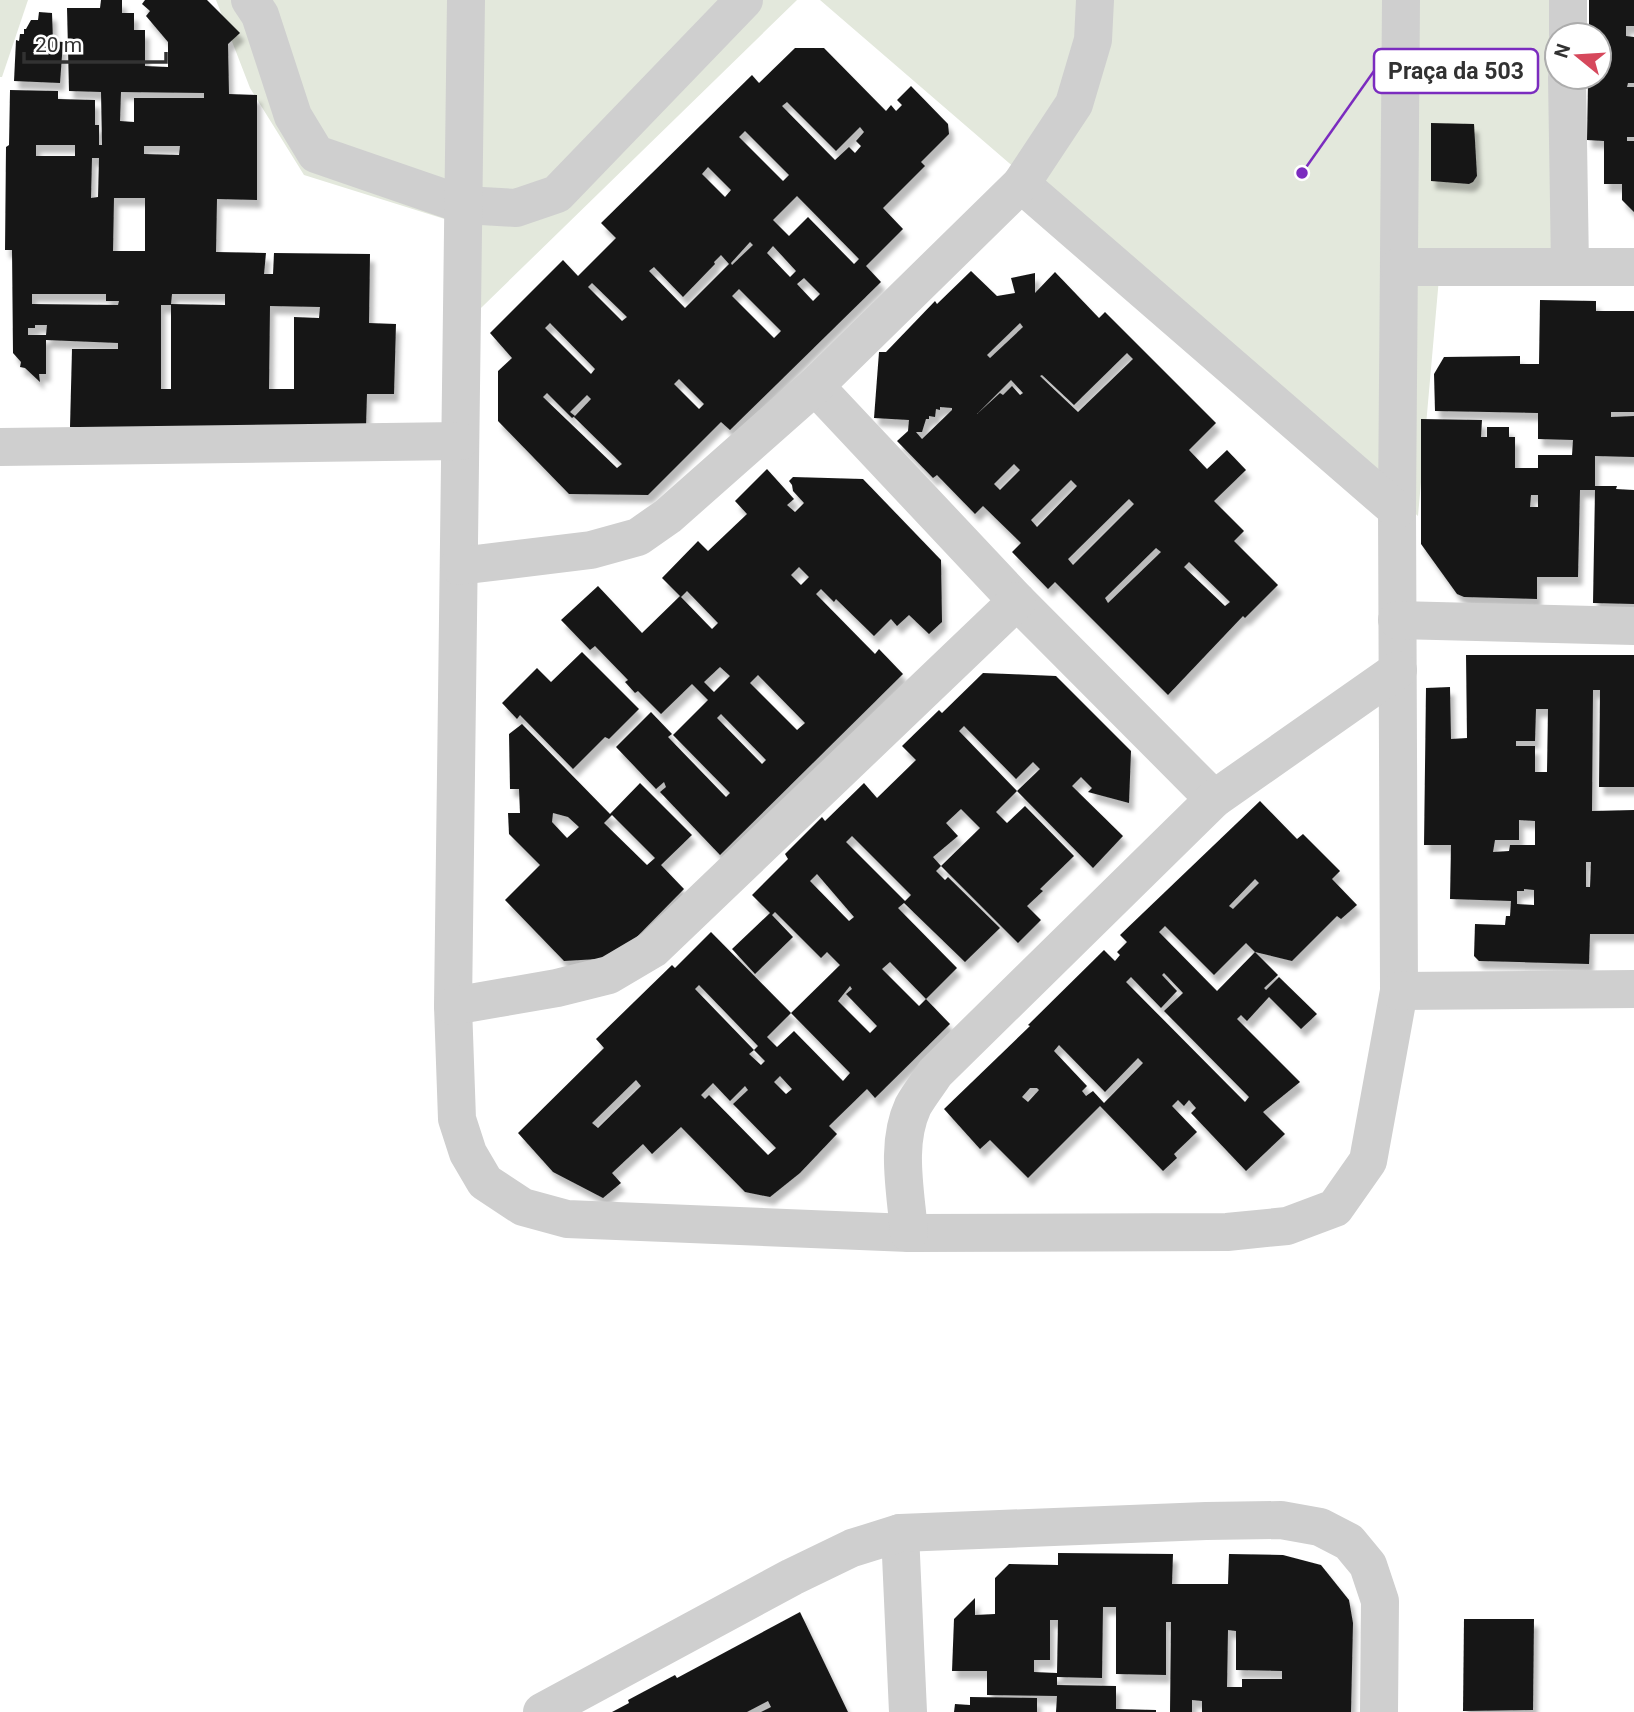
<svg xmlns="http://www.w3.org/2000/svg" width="1634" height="1712" viewBox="0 0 1634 1712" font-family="Roboto,sans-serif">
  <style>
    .green { fill: #e3e8dc }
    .building { fill: #191919; fill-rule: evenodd; filter: url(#shadow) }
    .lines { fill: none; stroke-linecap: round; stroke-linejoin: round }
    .minor { stroke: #cfcfcf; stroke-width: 38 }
    .leader { fill: none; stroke: #7b2cbf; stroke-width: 2.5 }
    .callout-dot { fill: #7b2cbf; stroke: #fff; stroke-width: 2.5 }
    .callout { fill: #fff; stroke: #7b2cbf; stroke-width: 2.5 }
    .callout-label { font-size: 23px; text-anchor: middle; font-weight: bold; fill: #323232 }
  </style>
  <defs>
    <filter id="shadow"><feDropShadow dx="4.5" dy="8" stdDeviation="2" flood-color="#0004"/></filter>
  </defs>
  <rect width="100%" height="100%" fill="#fff"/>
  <g class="green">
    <path d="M0,0H28L2,77H0Z"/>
    <path d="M216,0H797L445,343L451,221L304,175L250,88Z"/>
    <path d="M820,0H1583L1557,35V77L1584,269L1439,278L1418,516Z"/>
  </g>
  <g class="building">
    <path d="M101,0H122V13H134V30H145V66L168,67V42L146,16L150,11L142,4L145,0H207L240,33L228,44L229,94L257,95V200L217,199L216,252L266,253L264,274H273L274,253L370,254L369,323L396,324L394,394H367L366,426L293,430L70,427L72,349H118V343L46,340V374H39L40,382L25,368L20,367L21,362L13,353L12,250H5L6,147L9,145L10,90L58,91V99L95,100V125H99V145H102L101,92L69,91L67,8H100ZM121,92L204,93V98H134V122L120,121ZM36,145H75V156H36ZM144,146H180L179,155L144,154ZM92,158H99L98,197L91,198ZM114,198H145V251H113ZM32,294H106V301H119L118,305L32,304ZM172,294H225V305L171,304ZM161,305H171V389H161ZM270,306L320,307L319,318L294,317V389H269ZM35,325H47L46,335H28V328H35Z"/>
    <path d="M1589,0H1634V26H1626V36L1634,37V83H1628L1627,87H1634V137H1627V141H1634V212L1622,200V184H1604V141L1587,140L1588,83L1590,77H1599V35H1591V26H1589Z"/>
    <path d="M39,12L52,13L53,41L63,42L60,83L14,81L16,40L19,41L20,34H24V29H26L31,20H38Z"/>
    <path d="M795,48H824L886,111L891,105L896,111L902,105L897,100L911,86L948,124L949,134L921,162L925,166L883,208L903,229L866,266L881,282L730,430L721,422L648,495L569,494L498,421V371L512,358L490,333L563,260L578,276L616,238L601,223L752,75L759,83ZM787,102L836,151L860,127L864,132L856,141L861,146L855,153L849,147L835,160L782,106ZM745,131L789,175L783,181L739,137ZM708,167L731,190L725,197L702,174ZM797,196L859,259L854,264L808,217L789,236L773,220ZM750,242L753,245L732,265L731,263ZM773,246L796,271L790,277L767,253ZM721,255L729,264L685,308L649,271L654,267L683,297L715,264L714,262ZM804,278L820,294L813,301L797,284ZM592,283L627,317L622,321L588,287ZM739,289L781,331L774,338L732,296ZM550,323L595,369L591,374L545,328ZM679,379L704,404L699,409L674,384ZM547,393L572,418L575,416L570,412L587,395L591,399L574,417L622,464L617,468L543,397Z"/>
    <path d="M1431,123L1474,124L1477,176L1473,182L1469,184L1431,181Z"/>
    <path d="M971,271L997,296L1015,293L1011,278L1035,273V293L1055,272L1099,318L1105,312L1216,423L1189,450L1207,469L1227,450L1246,470L1214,501L1244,531L1234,541L1278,585L1245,618L1243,616L1168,695L1055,582L1048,589L1012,552L1021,543L983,506L975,514L937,475L933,478L897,441L908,431L909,420L874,418L879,352H886L935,301L937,304ZM1020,323L1023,327L990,358L987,355ZM1127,353L1133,359L1078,412L1040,376L1042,375L1074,405ZM1011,380L1023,393L1020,395L1012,386L1003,395L1000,393L977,414ZM940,407L952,408V410L922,439L916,432H922L926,419H929V416L935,417L936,409L940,410ZM1014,464L1020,470L1000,490L994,484ZM1071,480L1077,486L1037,527L1031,520ZM1129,499L1134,504L1073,565L1068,559ZM1156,548L1161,552L1108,603L1105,598ZM1189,562L1230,602L1225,606L1184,567Z"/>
    <path d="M1540,300L1596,301V311H1634V412H1611V417L1634,416V457L1595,456V486H1617L1616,489L1634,490V604L1593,603L1595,490H1580L1578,577H1537V599L1464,597L1457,594L1421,544V419L1482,420L1481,437H1487V427H1509V437H1515V468H1538V455H1572L1573,440L1538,439V413L1435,411L1434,374L1444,357L1520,356V364H1539ZM1531,495H1538V507H1530Z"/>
    <path d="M767,469L794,499L787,505L795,512L804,503L793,491L792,485L789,481L793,477L863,479L941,560L942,622L929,634L909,615L897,626L891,619L874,636L836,599L834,602L821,589L816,594L875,654L879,649L903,674L720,855L660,792L666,787L664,782L656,789L616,747L651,712L672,734L668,737L726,797L730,793L673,735L708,700L692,684L661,714L638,691L635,693L625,682L628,680L595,646L590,650L561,620L598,586L642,633L680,596L712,629L718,623L687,591L681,597L662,578L698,541L708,551L747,514L735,501ZM799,567L809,577L801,585L791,575ZM720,667L730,676L714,692L704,682ZM758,675L805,723L797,730L750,683ZM721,714L766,760L762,764L717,718Z"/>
    <path d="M582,652L639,709L609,739L605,737L573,769L520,715L517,719L502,703L537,668L551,682Z"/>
    <path d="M1466,655H1634V787H1599L1600,690H1593L1592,811L1634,810V934H1590L1589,964L1479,961L1474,956L1475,924L1505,925L1506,916H1510L1511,901L1450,899L1451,845H1424L1426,688L1450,687L1451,739L1467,738ZM1536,709H1548L1547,772H1535V746H1516V741H1535ZM1519,820L1535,821V845H1510L1509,851L1493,852L1495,840H1519ZM1586,862H1591L1590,887H1586ZM1524,889L1534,890V905L1517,904V891H1524Z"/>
    <path d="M983,673L1056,676L1131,751L1129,803L1088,792L1092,788L1081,777L1072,786L1123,836L1093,868L1017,791L1040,769L1033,762L1016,779L964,726L959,731L1017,791L996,812L1007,823L1025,806L1074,856L1040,889L1043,891L1027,906L1041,920L1018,943L941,866L980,828L961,809L946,823L958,836L933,857L941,866L936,871L945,880L948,877L1000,928L965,962L904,903L898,908L957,968L926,999L890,962L882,969L919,1006L926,999L950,1024L875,1098L867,1089L829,1126L837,1134L800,1173L770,1197L745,1192L681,1127L652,1154L643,1144L612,1173L621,1183L603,1198L553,1172L518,1133L604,1048L596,1039L672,965L675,968L711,932L791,1013L767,1037L777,1047L794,1031L843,1081L850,1073L791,1013L840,965L827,952L821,958L775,912L772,915L793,937L755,974L732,949L770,913L752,895L788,859L785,854L822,817L825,821L864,783L877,798L916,760L902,746L939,710L942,713ZM852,836L911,895L905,901L846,842ZM817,874L854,917L849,921L810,881ZM699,985L758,1046L754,1050L765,1061L761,1065L749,1054L754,1050L695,989ZM850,986L852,989L846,994L877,1026L870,1033L838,1001ZM780,1076L792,1089L786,1094L774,1082ZM636,1080L641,1086L598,1128L592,1123ZM713,1083L730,1101L745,1086L748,1090L733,1104L776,1148L768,1155L709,1095L705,1099L701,1095Z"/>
    <path d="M522,724L610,814L640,783L692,835L661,865L684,889L624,950L598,959L564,961L505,900L540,865L509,834L508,813H520L519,789H510L509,734ZM553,813L568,817L579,827L567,838L552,822ZM612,815L655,858L647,865L604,823Z"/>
    <path d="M1260,801L1297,839L1303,834L1340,871L1332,879L1357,905L1341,919L1337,916L1292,961L1255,952L1246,943L1214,975L1165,926L1159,932L1217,991L1255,952L1278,975L1264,988L1266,990L1279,977L1317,1014L1301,1029L1269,997L1247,1021L1241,1015L1237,1019L1300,1082L1263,1112L1285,1134L1246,1171L1191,1113L1196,1108L1189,1100L1184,1106L1178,1100L1172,1106L1197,1132L1174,1154L1177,1158L1163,1171L1100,1106L1028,1178L990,1140L980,1149L944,1109L1030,1026L1028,1025L1104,950L1115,961L1120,955L1117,952L1127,942L1120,935ZM1255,879L1259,883L1233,909L1229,906ZM1164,973L1183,993L1164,1011L1249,1097L1245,1102L1126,982L1131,977L1161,1008L1177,991L1162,975ZM1059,1045L1105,1092L1138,1058L1143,1063L1104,1103L1093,1091L1086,1096L1082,1091L1087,1086L1054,1051ZM1030,1088H1037L1039,1090L1028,1102L1022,1097Z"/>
    <path d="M1058,1553L1173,1554L1172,1584H1228L1229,1554L1283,1555L1321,1565L1349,1600L1353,1623L1351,1712H1202V1701L1192,1700V1712H1170L1171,1622H1166V1675L1116,1674V1607H1103L1102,1678L1057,1677V1685L1116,1686V1709L1156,1710V1712H1056L1057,1696L987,1695V1671H952L954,1619L975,1598V1615L995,1614V1578L1009,1564L1058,1565ZM1050,1620H1058L1057,1673L1034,1672V1660H1050ZM1228,1630L1236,1631V1670L1282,1671V1679H1242V1687H1227Z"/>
    <path d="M800,1612L848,1712H761L771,1707L768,1701L747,1712H612L629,1703L628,1700L675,1675L677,1678Z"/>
    <path d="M1464,1619H1534L1533,1710L1463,1711Z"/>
    <path d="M970,1697L1037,1698V1712H954L955,1704L970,1705Z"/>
  </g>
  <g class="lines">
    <g class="minor">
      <path d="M250,0L260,15L293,116L316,154L464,205L516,208L557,194L744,0"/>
      <path d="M466,0L453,1006L457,1119L468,1153L485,1182L523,1207L567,1219L909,1233L1227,1232L1287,1226L1335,1208L1368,1161L1399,991L1397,510L1401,0"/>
      <path d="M1568,35V0"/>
      <path d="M1567,77L1570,267"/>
      <path d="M1021,184L1397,510"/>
      <path d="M1399,267H1634"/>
      <path d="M815,386L1017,601L1214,799"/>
      <path d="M0,447L460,441"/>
      <path d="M459,566L591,550L638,537L668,516L815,386L1021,184L1074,104L1093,40L1095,0"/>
      <path d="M1397,620L1634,626"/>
      <path d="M1399,991L1634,989"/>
      <path d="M453,1006L557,988L609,975L653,949L1017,601"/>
      <path d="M909,1233C906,1192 895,1145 913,1106C919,1095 928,1084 935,1073L1214,799L1398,670"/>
      <path d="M900,1533L908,1712"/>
      <path d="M542,1712L792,1577L852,1548L900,1533L1206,1521L1281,1520L1320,1527L1349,1542L1368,1565L1380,1601L1379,1712"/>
    </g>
  </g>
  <path class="leader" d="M1302 173L1374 71"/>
  <circle class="callout-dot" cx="1302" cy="173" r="7"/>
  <rect class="callout" x="1374" y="49" width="164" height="44" rx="7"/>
  <g class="callout-label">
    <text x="1456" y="79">Praça da 503</text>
  </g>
  <g transform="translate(1578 56) rotate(288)"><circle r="33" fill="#ffffff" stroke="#adadad" stroke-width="2"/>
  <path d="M0-5L12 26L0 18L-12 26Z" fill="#d6485c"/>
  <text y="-10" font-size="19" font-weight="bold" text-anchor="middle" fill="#323232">N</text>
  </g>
  <path d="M24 52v10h142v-10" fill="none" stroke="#323232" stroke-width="3.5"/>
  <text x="35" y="52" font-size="21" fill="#323232" stroke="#ffffff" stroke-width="5" paint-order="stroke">20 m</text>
</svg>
